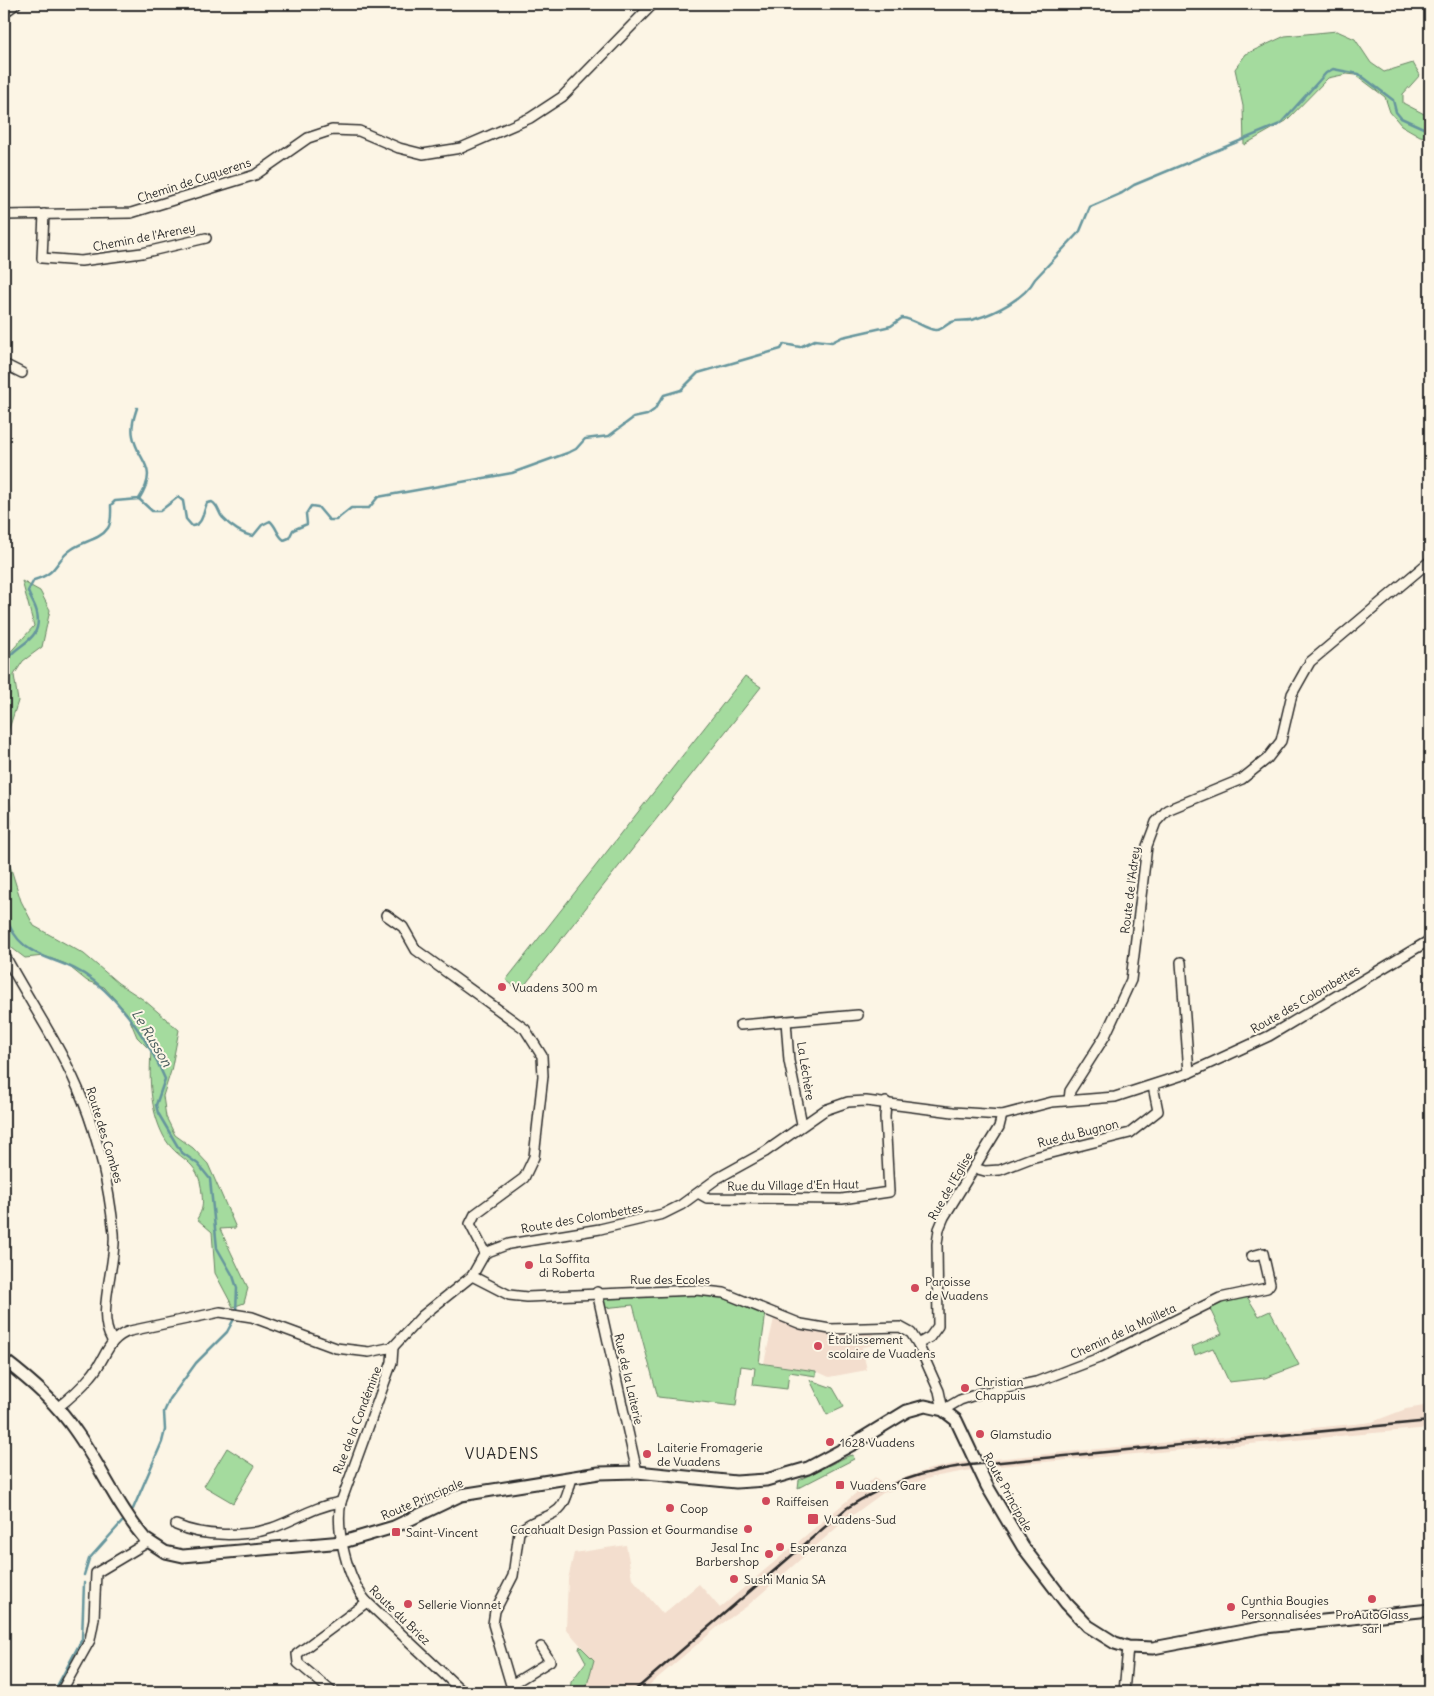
<svg xmlns="http://www.w3.org/2000/svg" width="1434" height="1696" viewBox="0 0 1434 1696" font-family="Delius,sans-serif">
  <style>
    .built { fill: #f3dece }
    .green { fill: #a4db9e; stroke: #688364 }
    .lines { fill: none; stroke-linecap: round; stroke-linejoin: round }
    .stream { stroke: #66969d; stroke-width: 2.5 }
    .minor-casing { stroke: #2b2b2b; stroke-width: 12 }
    .major-casing { stroke: #2b2b2b; stroke-width: 15 }
    .minor { stroke: #fcf5e5; stroke-width: 9 }
    .major { stroke: #fcf5e5; stroke-width: 11 }
    .rail { stroke: #2b2b2b; stroke-width: 2.5 }
    .poi-dot { fill: #d1495b; stroke: #fcf5e5; stroke-width: 2 }
    .labels { text-anchor: middle; dominant-baseline: central; stroke-width: 4; stroke-linejoin: round; paint-order: stroke }
    .street-label { font-size: 12px; fill: #2b2b2b; stroke: #fcf5e5 }
    .poi-label { font-size: 12px; fill: #2b2b2b; stroke: #fcf5e5; text-anchor: start }
    .water-label { font-size: 14px; font-style: italic; fill: #44585a; stroke: #fcf5e5 }
    .quarter-label { font-size: 15px; letter-spacing: 1px; fill: #2b2b2b; stroke: #fcf5e5 }
  </style>
  <rect width="100%" height="100%" fill="#fcf5e5"/>
  <filter id="ink" filterUnits="userSpaceOnUse"><feTurbulence type="fractalNoise" baseFrequency=".02" numOctaves="2"/><feDisplacementMap in="SourceGraphic" scale="10" xChannelSelector="R" yChannelSelector="G"/><feConvolveMatrix kernelMatrix="1 2 1 2 8 2 1 2 1" color-interpolation-filters="sRGB"/></filter>
  <g filter="url(#ink)">
    <g class="built">
      <path d="M775,1314L830,1329L874,1334L873,1345L862,1347L867,1370L829,1377L816,1371L764,1363Z"/>
      <path d="M1430,1405V1428L988,1467L933,1477L883,1493L842,1523L746,1607L720,1625L641,1692H588L587,1685L594,1660L566,1629L568,1579L574,1553L626,1545L632,1578L663,1614L699,1584L720,1608L875,1477L883,1485L930,1469L964,1462L1354,1424L1372,1422L1406,1409Z"/>
    </g>
    <g class="green">
      <path d="M1337,31L1355,39L1371,63L1384,72L1413,63L1420,75L1403,94V103L1430,117V138L1420,136L1401,125L1390,112L1385,97L1356,75L1347,74L1328,78L1286,121L1244,145L1243,106L1235,69L1246,54L1285,36Z"/>
      <path d="M22,581L40,591L50,610L42,647L23,661L14,675L18,701L5,741L11,822L7,856L21,901L34,926L84,954L118,983L144,1000L179,1030L171,1071L163,1096L166,1117L175,1135L193,1148L208,1164L236,1228L220,1229L248,1288L244,1303L233,1307L215,1273L212,1232L197,1219C203,1209 203,1205 202,1194C199,1156 177,1163 163,1135C150,1109 149,1079 151,1051L137,1037L127,1013L104,987L87,981L66,964L44,956L25,958L4,942V659L34,626Z"/>
      <path d="M745,676L761,687L520,991L506,980Z"/>
      <path d="M714,1295L766,1312L759,1363L816,1371V1376L789,1372L787,1389L753,1385L755,1368L741,1366L736,1406L658,1397L633,1305L603,1308V1296Z"/>
      <path d="M1246,1295L1259,1316L1270,1311L1299,1365L1265,1378L1229,1382L1213,1348L1195,1355L1192,1347L1222,1334L1209,1307Z"/>
      <path d="M810,1380L833,1388L844,1407L827,1415Z"/>
      <path d="M227,1448L255,1466L233,1503L204,1486Z"/>
      <path d="M853,1455L854,1459L798,1488L799,1480L848,1456Z"/>
      <path d="M580,1646L594,1660L587,1685L588,1692H570L571,1682L586,1662L579,1649Z"/>
    </g>
    <g class="lines">
      <g class="stream">
        <path d="M139,499L152,511H160L178,497L183,501L186,519L192,526C203,525 203,512 207,503L212,502C219,506 218,513 223,518C230,526 243,535 253,536L262,525L270,521C277,527 277,535 284,540L289,538L293,530L307,524L306,514L311,506L318,507L329,520H336L351,508H369L378,497L512,473L570,452L576,449L585,439L609,436L633,418L647,415L654,410L664,395L681,390L698,373L774,351L781,349L784,344L800,347L815,340L832,342L842,337L891,326L902,318C915,319 924,329 935,330C941,331 946,324 952,322C959,319 968,322 975,319C996,313 1025,298 1035,279L1080,231L1090,207L1122,193L1134,185L1280,124L1326,73L1333,69L1359,74L1393,100L1396,112L1401,118L1430,131"/>
        <path d="M4,668C9,643 44,645 37,613C36,605 30,599 28,591L34,580C59,573 54,561 72,549C83,541 100,540 108,528C112,522 111,512 111,505L115,501L139,499C160,466 138,463 133,436C131,426 134,417 137,408"/>
        <path d="M4,912C20,965 58,952 94,981C124,1005 150,1043 165,1079L156,1105L158,1113L181,1152L198,1164L210,1179L217,1248L233,1276L237,1288L236,1312"/>
        <path d="M133,1509L162,1442L165,1430L164,1412L170,1399L196,1363L227,1332L235,1317"/>
        <path d="M84,1575L89,1559L122,1522"/>
        <path d="M54,1692L82,1639L84,1583"/>
      </g>
      <g class="minor-casing">
        <g id="minor">
          <path d="M4,13L16,4"/>
          <path d="M44,214L42,258L81,261L142,253L206,238"/>
          <path d="M4,215L131,213L255,175L308,138L332,130L359,131L399,148L423,154L461,148L530,118L562,97L653,4"/>
          <path d="M4,364L22,373"/>
          <path d="M386,915L403,927L416,950L525,1029L542,1056L543,1076L534,1157L524,1178L475,1214L470,1224L485,1253"/>
          <path d="M4,954C30,1003 63,1049 83,1101C100,1143 109,1188 114,1233C117,1265 95,1313 112,1340"/>
          <path d="M1181,962L1189,1073"/>
          <path d="M786,1021L789,1061L802,1124"/>
          <path d="M740,1025L858,1015"/>
          <path d="M1069,1100L1070,1091L1105,1036L1131,980L1147,846L1156,822L1167,810L1242,779L1267,759L1281,741L1292,694L1310,662L1430,561"/>
          <path d="M1002,1115L999,1127L944,1217L939,1229L937,1244L938,1326L930,1337L918,1344L939,1391L943,1410L960,1400L978,1394L1036,1382L1099,1358L1220,1298L1267,1288L1270,1284L1263,1253L1252,1256"/>
          <path d="M974,1168L985,1171L1000,1170L1031,1158L1130,1133L1158,1111L1153,1086"/>
          <path d="M698,1193L707,1198L842,1199L889,1192L885,1117L886,1102"/>
          <path d="M472,1276L509,1295L527,1297L696,1290L724,1293L801,1324L830,1329L900,1327L911,1333L918,1344"/>
          <path d="M597,1292L637,1472"/>
          <path d="M393,1347L392,1362L341,1502C335,1530 348,1581 367,1602L463,1692"/>
          <path d="M57,1408C70,1398 81,1388 91,1376C106,1359 107,1338 130,1331L220,1312L252,1317L336,1348L369,1352L393,1347L422,1316L472,1276L485,1253L509,1244L600,1229L663,1214L681,1205L718,1178L765,1152L825,1110L848,1102L866,1101L953,1112L1002,1115L1052,1102L1115,1097L1189,1073L1269,1036L1430,940"/>
          <path d="M176,1525C202,1537 245,1537 272,1528C295,1520 315,1506 341,1502"/>
          <path d="M541,1647L550,1661L511,1685L493,1624L495,1611L513,1576L519,1532C531,1518 554,1519 563,1504C568,1496 570,1485 572,1477"/>
          <path d="M61,1692L90,1640L94,1619L96,1573L148,1542"/>
          <path d="M332,1692L298,1663L297,1654L367,1602"/>
          <path d="M1124,1692L1128,1647"/>
        </g>
      </g>
      <g class="major-casing">
        <path id="major" d="M4,1360C31,1381 58,1404 77,1433C101,1467 118,1507 145,1539L165,1552L183,1556L343,1542L394,1527L461,1495L599,1473L637,1472L736,1482L766,1480L808,1468L853,1444L907,1411L925,1406L943,1410L956,1420L987,1486L1023,1547L1066,1603L1088,1626L1115,1643L1128,1647L1153,1648L1265,1627L1430,1610"/>
      </g>
      <use href="#minor" class="minor"/>
      <use href="#major" class="major"/>
      <path class="rail" d="M633,1692L847,1508C884,1484 927,1470 970,1465L1430,1421"/>
    </g>
  </g>
  <g class="poi-dot">
    <circle cx="502" cy="987" r="5"/>
    <circle cx="529" cy="1265" r="5"/>
    <circle cx="915" cy="1288" r="5"/>
    <circle cx="818" cy="1346" r="5"/>
    <circle cx="965" cy="1388" r="5"/>
    <circle cx="980" cy="1434" r="5"/>
    <circle cx="830" cy="1442" r="5"/>
    <circle cx="647" cy="1454" r="5"/>
    <rect x="835" y="1480" width="10" height="10" rx="2.5"/>
    <circle cx="766" cy="1501" r="5"/>
    <circle cx="670" cy="1508" r="5"/>
    <rect x="807" y="1513" width="12" height="12" rx="2.5"/>
    <circle cx="748" cy="1529" r="5"/>
    <rect x="391" y="1527" width="10" height="10" rx="2.5"/>
    <circle cx="780" cy="1547" r="5"/>
    <circle cx="769" cy="1554" r="5"/>
    <circle cx="734" cy="1579" r="5"/>
    <circle cx="1372" cy="1599" r="5"/>
    <circle cx="408" cy="1604" r="5"/>
    <circle cx="1231" cy="1607" r="5"/>
  </g>
  <g class="labels">
    <g class="street-label">
      <text transform="translate(194 180) rotate(-18)">Chemin de Cuquerens</text>
      <text transform="translate(144 237) rotate(-11)">Chemin de l'Areney</text>
      <text transform="translate(1130 890) rotate(-83)">Route de l'Adrey</text>
      <text transform="translate(1305 999) rotate(-30)">Route des Colombettes</text>
      <text transform="translate(806 1071) rotate(81)">La Léchère</text>
      <text transform="translate(1078 1133) rotate(-14)">Rue du Bugnon</text>
      <text transform="translate(105 1135) rotate(73)">Route des Combes</text>
      <text transform="translate(793 1185) rotate(-1)">Rue du Village d'En Haut</text>
      <text transform="translate(950 1186) rotate(-60)">Rue de l'Eglise</text>
      <text transform="translate(582 1218) rotate(-10)">Route des Colombettes</text>
      <text x="670" y="1279">Rue des Ecoles</text>
      <text transform="translate(1123 1331) rotate(-25)">Chemin de la Moilleta</text>
      <text transform="translate(629 1379) rotate(77)">Rue de la Laiterie</text>
      <text transform="translate(357 1420) rotate(-69)">Rue de la Condémine</text>
      <text transform="translate(1008 1492) rotate(61)">Route Principale</text>
      <text transform="translate(422 1499) rotate(-23)">Route Principale</text>
      <text transform="translate(400 1615) rotate(44)">Route du Briez</text>
    </g>
    <g class="poi-label">
      <text x="512" y="987">Vuadens 300 m</text>
      <text x="539" y="1258">La Soffita<tspan x="539" dy="14">di Roberta</tspan></text>
      <text x="925" y="1281">Paroisse<tspan x="925" dy="14">de Vuadens</tspan></text>
      <text x="828" y="1339">Établissement<tspan x="828" dy="14">scolaire de Vuadens</tspan></text>
      <text x="975" y="1381">Christian<tspan x="975" dy="14">Chappuis</tspan></text>
      <text x="990" y="1434">Glamstudio</text>
      <text x="840" y="1442">1628 Vuadens</text>
      <text x="657" y="1447">Laiterie Fromagerie<tspan x="657" dy="14">de Vuadens</tspan></text>
      <text x="850" y="1485">Vuadens Gare</text>
      <text x="776" y="1501">Raiffeisen</text>
      <text x="680" y="1508">Coop</text>
      <text x="824" y="1519">Vuadens-Sud</text>
      <text x="738" y="1529" text-anchor="end">Cacahualt Design Passion et Gourmandise</text>
      <text x="406" y="1532">Saint-Vincent</text>
      <text x="759" y="1547" text-anchor="end">Jesal Inc<tspan x="759" dy="14">Barbershop</tspan></text>
      <text x="790" y="1547">Esperanza</text>
      <text x="744" y="1579">Sushi Mania SA</text>
      <text x="1241" y="1600">Cynthia Bougies<tspan x="1241" dy="14">Personnalisées</tspan></text>
      <text x="418" y="1604">Sellerie Vionnet</text>
      <text x="1372" y="1614" text-anchor="middle">ProAutoGlass<tspan x="1372" dy="14">sarl</tspan></text>
    </g>
    <g class="water-label">
      <text transform="translate(152 1038) rotate(59)">Le Russon</text>
    </g>
    <g class="quarter-label">
      <text x="502" y="1453">VUADENS</text>
    </g>
  </g>
  <rect width="1434" height="1696" fill="none" stroke="#fcf5e5" stroke-width="20"/>
  <rect x="10" y="10" width="1414" height="1676" fill="none" stroke="#2b2b2b" stroke-width="2" filter="url(#ink)"/>
</svg>
